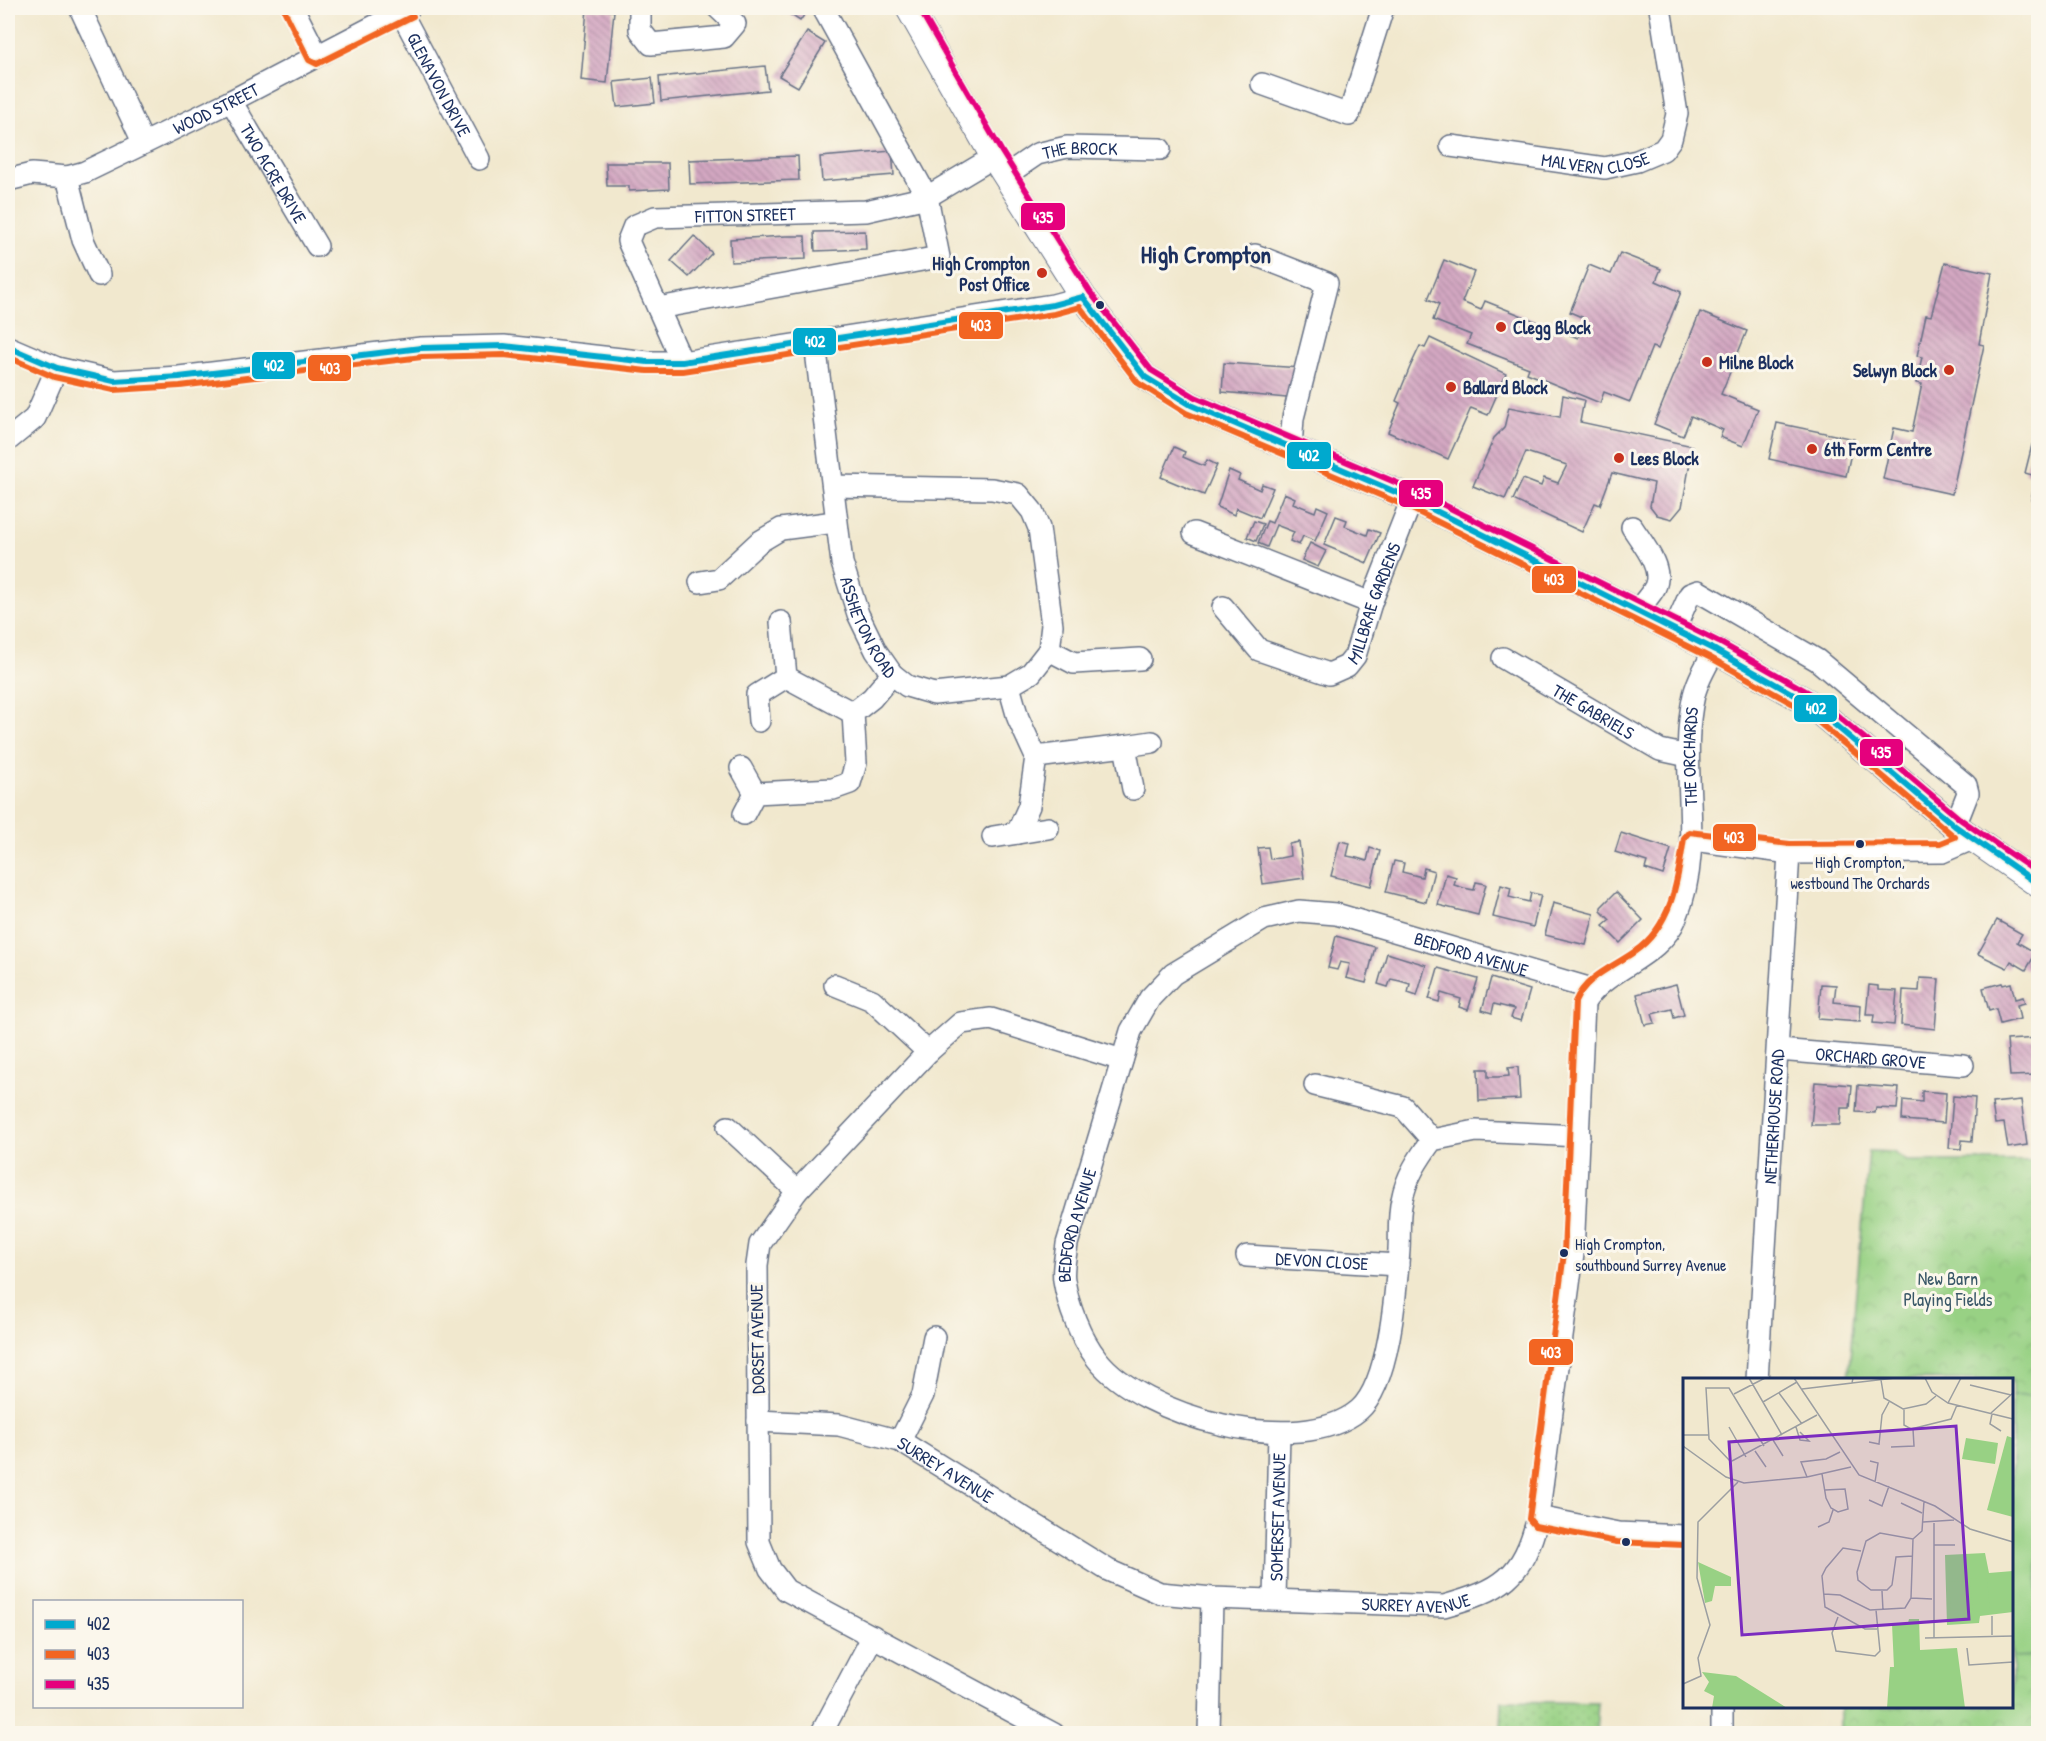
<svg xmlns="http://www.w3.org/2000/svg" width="2046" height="1741" viewBox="0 0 2046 1741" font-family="'Patrick Hand',sans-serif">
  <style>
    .grass { fill: url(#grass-dots); stroke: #5a8071; stroke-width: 1.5 }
    .park { fill: url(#park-crowns); stroke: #5a8071; stroke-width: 1.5 }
    .pitch { fill: #98d184; stroke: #5a8071; stroke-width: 1.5 }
    .building { fill: url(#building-back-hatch) }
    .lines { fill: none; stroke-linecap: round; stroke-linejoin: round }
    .minor-casing { stroke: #667085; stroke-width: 24 }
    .major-casing { stroke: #667085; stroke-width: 28 }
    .minor { stroke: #fff; stroke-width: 21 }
    .major { stroke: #fff; stroke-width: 26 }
    .bus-1-casing { stroke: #fbf7ec; stroke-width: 10 }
    .bus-2-casing { stroke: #fbf7ec; stroke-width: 10 }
    .bus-3-casing { stroke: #fbf7ec; stroke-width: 10 }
    .bus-1 { stroke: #00a9ce; stroke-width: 6 }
    .bus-2 { stroke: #f26522; stroke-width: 6 }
    .bus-3 { stroke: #e5007d; stroke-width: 6 }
    .poi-dot { fill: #c8321e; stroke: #fbf7ec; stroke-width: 2 }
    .bus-dot { fill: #1b2f5e; stroke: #fbf7ec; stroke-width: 2 }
    .labels { text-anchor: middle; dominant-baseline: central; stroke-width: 6; stroke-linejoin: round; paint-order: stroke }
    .bus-label { font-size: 16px; fill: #1b2f5e; stroke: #fbf7ec }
    .street-label { font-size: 18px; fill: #1b2f5e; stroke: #fbf7ec }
    .poi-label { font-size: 18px; font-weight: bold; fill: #1b2f5e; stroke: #fbf7ec; text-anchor: start }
    .park-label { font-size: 18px; fill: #3a5868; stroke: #fbf7ec }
    .district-label { font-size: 24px; font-weight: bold; fill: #1b2f5e; stroke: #fbf7ec }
    .inset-road { fill: none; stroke: #9b9ea1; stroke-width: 1.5 }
    .view { fill: #7b2cbf; fill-opacity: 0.15; stroke: #7b2cbf; stroke-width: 3 }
    .inset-edge { fill: none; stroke: #1b2f5e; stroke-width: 3 }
    .line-badge { stroke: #fbf7ec; stroke-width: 2 }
    .badge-label { font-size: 16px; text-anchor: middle; font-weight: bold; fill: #fff }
  </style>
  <defs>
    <pattern id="grass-dots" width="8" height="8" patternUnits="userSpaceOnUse" patternTransform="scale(1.5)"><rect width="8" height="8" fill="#98d184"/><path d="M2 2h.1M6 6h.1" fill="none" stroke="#82b474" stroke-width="1.8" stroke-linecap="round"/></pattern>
    <pattern id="park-crowns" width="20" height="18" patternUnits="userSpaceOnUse" patternTransform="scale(1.5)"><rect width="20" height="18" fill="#98d184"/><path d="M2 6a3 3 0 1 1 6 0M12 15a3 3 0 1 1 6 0" fill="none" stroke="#82b474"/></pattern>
    <pattern id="building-back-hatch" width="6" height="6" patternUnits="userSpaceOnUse" patternTransform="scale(1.5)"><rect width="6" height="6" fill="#d4a8c2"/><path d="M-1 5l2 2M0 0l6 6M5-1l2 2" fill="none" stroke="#ab89a1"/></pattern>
  </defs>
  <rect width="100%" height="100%" fill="#fbf7ec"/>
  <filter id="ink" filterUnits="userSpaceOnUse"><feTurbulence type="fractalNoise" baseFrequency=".0167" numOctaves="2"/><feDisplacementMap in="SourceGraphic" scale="12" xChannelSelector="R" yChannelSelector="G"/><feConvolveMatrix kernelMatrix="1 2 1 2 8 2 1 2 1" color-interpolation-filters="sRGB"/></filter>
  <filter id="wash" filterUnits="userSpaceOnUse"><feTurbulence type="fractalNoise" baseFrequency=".008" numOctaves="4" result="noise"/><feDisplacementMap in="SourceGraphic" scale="24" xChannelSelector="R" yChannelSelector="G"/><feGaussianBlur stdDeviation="1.35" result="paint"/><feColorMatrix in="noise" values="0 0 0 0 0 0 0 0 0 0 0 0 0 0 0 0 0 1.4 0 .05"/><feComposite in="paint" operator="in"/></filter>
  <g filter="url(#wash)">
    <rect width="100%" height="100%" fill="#f1e8ce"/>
    <path class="grass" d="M1502,1701L1598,1703L1596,1733H1501Z"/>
    <path class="park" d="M1869,1151L1893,1152L1907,1161H2038V1733H1840V1707L2012,1706V1380L1848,1379Z"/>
    <path class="pitch" d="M2038,1395V1656L2012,1657V1396Z"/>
    <g id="blocks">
      <g class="building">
        <path d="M587,8L614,11L607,83L581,80Z"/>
        <path d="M780,8H809L800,21Z"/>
        <path d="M807,32L825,43L798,87L779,76Z"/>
        <path d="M765,66L768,90L661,101L659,77Z"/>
        <path d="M652,78L655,103L617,107L614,82Z"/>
        <path d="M892,151L894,175L822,181L820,157Z"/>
        <path d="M798,156L799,180L690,184L689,160Z"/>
        <path d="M606,163H668L669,189L629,191V186H607Z"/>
        <path d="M865,231L866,249L815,251L814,232Z"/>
        <path d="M694,236L712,253L689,277L671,261Z"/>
        <path d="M786,236H805L806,259L731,262L730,239Z"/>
        <path d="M1620,253L1661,269L1656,281L1681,292L1658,349L1652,347L1630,402L1604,392L1600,403L1527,373L1529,368L1467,344L1471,335L1433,320L1439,304L1428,299L1444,260L1474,272L1462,302L1481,310L1485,301L1578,338L1586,319L1570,312L1589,265L1611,274Z"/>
        <path d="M1945,263L1992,273L1979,344L1984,345L1952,494L1883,479L1894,428L1912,432L1922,384L1916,383L1922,357L1917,356L1926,315L1931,316Z"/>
        <path d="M1700,312L1747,331L1721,394L1758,409L1743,446L1720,437L1723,430L1691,416L1683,436L1654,424Z"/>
        <path d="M1430,338L1506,374L1488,415L1471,408L1448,459L1388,432L1400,403L1396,401L1410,367L1420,346L1425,348Z"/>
        <path d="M1224,363L1301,368L1297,399L1222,392Z"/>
        <path d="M1563,395L1584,400L1580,422L1693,446L1682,507L1672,519L1657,515L1650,506L1654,483L1612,473L1600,505L1595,503L1582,532L1513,500L1523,479L1541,486L1544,478L1558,483L1567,465L1526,452L1505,499L1473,486L1494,438L1504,428L1509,407L1560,417Z"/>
        <path d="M1777,423L1854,439L1846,476L1769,459Z"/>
        <path d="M2032,445L2038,447V502L2031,500L2036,476L2025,473Z"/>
        <path d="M1174,447L1185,452L1183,457L1204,466L1207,460L1217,465L1204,495L1161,477Z"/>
        <path d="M1229,470L1240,475L1238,480L1260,490L1262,484L1273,488L1260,518L1236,508L1234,515L1217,507Z"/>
        <path d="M1284,493L1295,498L1293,503L1315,512L1317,506L1328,511L1315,541L1303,536L1299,545L1290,541L1294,532L1276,525L1267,547L1258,543L1267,521L1272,523Z"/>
        <path d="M1336,516L1347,520L1345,526L1367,535L1369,529L1380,533L1367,563L1324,545Z"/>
        <path d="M1254,521L1263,524L1256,541L1247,537Z"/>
        <path d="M1310,543L1326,551L1318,567L1302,560Z"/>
        <path d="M1621,833L1671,849L1663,875L1645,869L1647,862L1615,852Z"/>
        <path d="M1340,841L1350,843L1347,856L1357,858L1367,861L1370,848L1380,851L1371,886L1331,876Z"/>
        <path d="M1299,842L1304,878L1263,884L1258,848L1268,847L1270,859L1280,858L1290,856L1289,844Z"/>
        <path d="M1394,861L1404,863L1402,872L1422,877L1424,868L1434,871L1426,902L1386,892Z"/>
        <path d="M1446,874L1456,877L1454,885L1464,888L1474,890L1476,882L1486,884L1478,915L1438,905Z"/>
        <path d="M1501,885L1511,888L1509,897L1529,902L1531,893L1541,895L1533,927L1493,917Z"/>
        <path d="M1616,892L1643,920L1620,943L1603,926L1610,920L1601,911V907Z"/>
        <path d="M1553,903L1594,914L1586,945L1545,935Z"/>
        <path d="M1997,920L2022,934L2017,942L2036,953L2026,970L2011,961L2007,968L1978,954Z"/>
        <path d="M1336,936L1375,947L1366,983L1346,978L1350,964L1340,962L1337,970L1328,968Z"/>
        <path d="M1387,953L1426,965L1417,996L1408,993L1410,984L1400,981L1391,979L1388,987L1378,984Z"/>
        <path d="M1438,968L1478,979L1468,1010L1459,1007L1461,999L1441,993L1439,1002L1429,999Z"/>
        <path d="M1491,978L1530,990L1521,1021L1511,1018L1514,1009L1494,1004L1492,1013L1482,1010Z"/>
        <path d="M1920,978L1939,979L1935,1029L1901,1025L1903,990L1919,991Z"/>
        <path d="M2002,983L2003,985L2011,983L2015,999L2023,997L2025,1003L2017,1005L2020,1019L2000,1024L1996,1009L1989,1011L1983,988Z"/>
        <path d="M1676,984L1684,1015L1674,1018L1672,1009L1652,1014L1655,1023L1645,1025L1637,994Z"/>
        <path d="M1821,984L1836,985L1834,1002L1861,1005L1860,1022L1818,1019Z"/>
        <path d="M1869,985L1878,986V990L1897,991L1894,1025L1873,1023L1874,1015H1866Z"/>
        <path d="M2038,1038V1075L2010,1076L2007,1040Z"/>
        <path d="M1518,1067L1520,1099L1479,1101L1478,1069H1488V1077H1498L1509,1076L1508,1068Z"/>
        <path d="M1815,1082L1852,1085L1850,1108H1841L1840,1125H1811Z"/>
        <path d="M1858,1085L1899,1088L1897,1109L1876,1108L1875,1113L1856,1112Z"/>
        <path d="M1922,1091L1946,1093L1944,1123L1902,1120L1903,1100L1922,1102Z"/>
        <path d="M1953,1096L1975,1098L1972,1141L1962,1140L1961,1149L1949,1148Z"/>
        <path d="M2021,1100L2027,1145L2008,1148L2004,1123L1995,1124L1992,1103Z"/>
      </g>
    </g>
  </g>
  <g filter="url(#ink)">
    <use href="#blocks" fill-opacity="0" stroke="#667085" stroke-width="1.5"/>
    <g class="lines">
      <g class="minor-casing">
        <g id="minor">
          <path d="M80,8L143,142"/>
          <path d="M293,8L317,55"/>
          <path d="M640,8V30L651,44L724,37L735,24L718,8"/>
          <path id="s1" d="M401,12L479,159"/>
          <path d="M1262,84L1349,115L1383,8"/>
          <path id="s2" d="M231,101L317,246"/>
          <path id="s3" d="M1451,146L1605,168L1637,161L1663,150L1671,139L1677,114L1660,8"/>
          <path id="s4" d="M1006,175L1037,154L1067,147L1160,149"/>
          <path d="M67,177L83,240L99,275"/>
          <path id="s5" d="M8,180L32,174L67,177L85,172L231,101L409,8"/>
          <path d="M1255,255L1327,283L1293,418L1291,448"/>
          <path d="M658,308L939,257L927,197L823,8"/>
          <path id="s6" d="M815,343L842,563L858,614L876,651L892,674L907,686L934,694L1009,686L1031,673L1049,650L1052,625L1039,528L1032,511L1018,494L992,489L833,486"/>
          <path d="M8,347L57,368L114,381L179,377L421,348L504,346L648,362H682L1053,305L1083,297"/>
          <path id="s7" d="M682,362L628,241L634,226L655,217L866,211L927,197L994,157"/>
          <path d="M8,440L35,418L57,368"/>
          <path d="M1632,527C1642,543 1664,568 1655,587C1651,595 1643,603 1637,611"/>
          <path d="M1194,533L1371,603"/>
          <path d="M700,582L719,579L759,542L781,529L835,522"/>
          <path id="s8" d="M1223,607L1259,650L1329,674L1347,666L1355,656L1371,603L1412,499"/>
          <path d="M781,622L786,677L853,713"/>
          <path d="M1675,628L1690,594L1698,591L1817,660L1966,785L1968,793L1955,826"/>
          <path d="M1049,650L1074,663L1140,659"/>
          <path id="s9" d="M1503,658L1660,750L1688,756"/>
          <path d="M1009,686L1018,718L1036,757L1029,806L1017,833"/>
          <path d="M759,721L757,695L786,677"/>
          <path d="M1036,757L1125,746"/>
          <path d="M741,768L755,793"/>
          <path d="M1133,789L1125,746L1152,742"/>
          <path d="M744,814L755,793L833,789L850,783L856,763L853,713L872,698L892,674"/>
          <path d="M993,837L1048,828"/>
          <path d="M1693,840L1789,853L1942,852L1972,839"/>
          <path d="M835,985L872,1000L928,1052"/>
          <path id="s10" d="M1778,1050L1963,1065"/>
          <path d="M1315,1085L1403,1107L1432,1140"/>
          <path d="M728,1127L797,1191"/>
          <path id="s11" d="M1579,1136L1476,1131L1432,1140C1419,1158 1406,1177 1402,1200C1398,1216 1400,1234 1399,1250C1396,1290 1390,1383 1359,1410C1299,1460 1141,1416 1097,1359C1080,1337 1068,1306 1064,1280C1062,1269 1066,1255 1067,1244L1131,1031L1150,998L1173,974L1264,919L1299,911L1336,914L1592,989"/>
          <path id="s12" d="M1247,1256L1398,1265"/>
          <path id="s13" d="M1757,1380L1789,853"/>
          <path id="s14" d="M758,1421L839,1425L900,1441L1108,1570L1160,1593L1212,1598L1444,1606C1501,1590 1523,1578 1538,1517L1573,1254L1584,1003C1606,967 1659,959 1676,918C1707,843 1677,769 1694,695C1698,679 1707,664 1715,650"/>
          <path d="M900,1441L923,1395L934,1337"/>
          <path d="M1538,1517L1618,1533L1684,1536"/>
          <path id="s15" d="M1275,1599L1279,1433"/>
          <path d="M821,1734L873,1636"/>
          <path d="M1054,1734L786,1590L770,1569L759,1542L757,1265L760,1244L797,1191L928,1052L961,1023L991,1019L1122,1060"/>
          <path d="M1209,1734L1212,1598"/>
          <path d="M1722,1734V1706"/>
        </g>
      </g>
      <g class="major-casing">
        <path id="major" d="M909,8L994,157L1083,297L1145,377L1191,405L1412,499L1715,650L1809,703L1955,826L2038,884"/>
      </g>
      <use href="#minor" class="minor"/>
      <use href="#major" class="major"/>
      <g class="bus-1-casing">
        <g id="bus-1">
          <path d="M1083,297L1145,377L1191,405L1412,499L1715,650L1809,703L1955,826L2038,884"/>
          <path d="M8,347L57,368L114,381L179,377L421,348L504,346L648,362H682L1053,305L1083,297"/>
        </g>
      </g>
      <g class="bus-2-casing">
        <g id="bus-2">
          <path d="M285,12L309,60L317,64L413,16"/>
          <path d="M8,357L54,377L114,390L180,386L422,357L504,355L647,371H683L1054,314L1080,307L1138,383L1186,413L1408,507L1711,658L1804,710L1955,837L1940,843L1790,844L1689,832L1684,838C1678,880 1672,926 1634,952C1613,967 1586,976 1575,1002L1564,1253L1529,1519L1535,1526L1617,1542L1684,1545"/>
        </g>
      </g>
      <g class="bus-3-casing">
        <path id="bus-3" d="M919,8L1002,152L1090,292L1151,370L1195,397L1416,491L1719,642L1813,695L1960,819L2038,873"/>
      </g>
      <use href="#bus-1" class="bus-1"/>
      <use href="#bus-2" class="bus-2"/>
      <use href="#bus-3" class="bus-3"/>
    </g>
  </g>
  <g class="poi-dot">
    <circle cx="1042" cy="273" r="6"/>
    <circle cx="1501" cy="327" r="6"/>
    <circle cx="1707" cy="362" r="6"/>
    <circle cx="1949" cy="370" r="6"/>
    <circle cx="1451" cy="387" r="6"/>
    <circle cx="1812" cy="449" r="6"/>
    <circle cx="1619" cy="458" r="6"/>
  </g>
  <g class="bus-dot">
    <circle cx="1100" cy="305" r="5"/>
    <circle cx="1860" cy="844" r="5"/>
    <circle cx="1564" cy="1253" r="5"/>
    <circle cx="1626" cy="1542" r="5"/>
  </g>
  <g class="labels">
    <g class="bus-label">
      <text x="1860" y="862">High Crompton,<tspan x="1860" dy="21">westbound The Orchards</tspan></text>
      <text x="1575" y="1244" text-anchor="start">High Crompton,<tspan x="1575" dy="21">southbound Surrey Avenue</tspan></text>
    </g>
    <g class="street-label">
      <text stroke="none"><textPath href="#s1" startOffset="82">GLENAVON DRIVE</textPath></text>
      <text stroke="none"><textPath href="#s5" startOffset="224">WOOD STREET</textPath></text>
      <text stroke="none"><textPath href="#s4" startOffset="81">THE BROCK</textPath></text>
      <text stroke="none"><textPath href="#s3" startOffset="146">MALVERN CLOSE</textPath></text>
      <text stroke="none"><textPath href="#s2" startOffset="84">TWO ACRE DRIVE</textPath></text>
      <text stroke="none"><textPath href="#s7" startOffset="262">FITTON STREET</textPath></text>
      <text stroke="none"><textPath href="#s8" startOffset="219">MILLBRAE GARDENS</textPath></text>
      <text stroke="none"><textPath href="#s6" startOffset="291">ASSHETON ROAD</textPath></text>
      <text stroke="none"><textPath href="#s9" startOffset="105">THE GABRIELS</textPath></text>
      <text stroke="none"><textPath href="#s14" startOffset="1676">THE ORCHARDS</textPath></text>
      <text stroke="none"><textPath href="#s11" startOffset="1456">BEDFORD AVENUE</textPath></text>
      <text stroke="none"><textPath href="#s10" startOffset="93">ORCHARD GROVE</textPath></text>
      <text stroke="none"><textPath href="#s13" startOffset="264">NETHERHOUSE ROAD</textPath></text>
      <text stroke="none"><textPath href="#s11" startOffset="862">BEDFORD AVENUE</textPath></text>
      <text stroke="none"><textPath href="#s12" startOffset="75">DEVON CLOSE</textPath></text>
      <text transform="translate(757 1339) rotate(-91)">DORSET AVENUE</text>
      <text stroke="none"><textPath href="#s14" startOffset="198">SURREY AVENUE</textPath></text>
      <text stroke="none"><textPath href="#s15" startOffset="82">SOMERSET AVENUE</textPath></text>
      <text stroke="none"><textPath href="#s14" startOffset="702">SURREY AVENUE</textPath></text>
    </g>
    <g class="poi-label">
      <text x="1030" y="263" text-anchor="end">High Crompton<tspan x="1030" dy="21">Post Office</tspan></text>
      <text x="1513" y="327">Clegg Block</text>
      <text x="1719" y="362">Milne Block</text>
      <text x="1937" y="370" text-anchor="end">Selwyn Block</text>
      <text x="1463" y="387">Ballard Block</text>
      <text x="1824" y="449">6th Form Centre</text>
      <text x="1631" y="458">Lees Block</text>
    </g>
    <g class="park-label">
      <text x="1948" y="1278">New Barn<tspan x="1948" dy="21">Playing Fields</tspan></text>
    </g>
    <g class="district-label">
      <text x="1206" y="254">High Crompton</text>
    </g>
  </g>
  <g transform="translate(1683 1378)">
    <rect width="330" height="330" fill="#f1e8ce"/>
    <path d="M15,184L48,199V208H32L29,223L22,225ZM226,241H236L237,272L274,270L282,330H204L207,289H211L209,246L225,245ZM19,294L53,298L104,330H29L31,318L21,313L26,304Z" fill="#98d184"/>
    <path d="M324,58L330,60V139L304,132Z" fill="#98d184"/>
    <path d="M302,175L306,195L330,193V234L297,238L296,245L264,247L262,177Z" fill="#98d184"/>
    <path d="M283,60L315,65L312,86L279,81ZM304,200L307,232L290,234L287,201ZM284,203L287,232L268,233L266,204ZM308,205H330V227H308Z" fill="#98d184"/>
    <path class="inset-road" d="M66,0L99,57M111,0L176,97L252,128L287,151L330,164M242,0L249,14L265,25L330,41M198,2L201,20L220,31L243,26L253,18M169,5L212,0M287,7L328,17M119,11L169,5L170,0M96,15L119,46M51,16L82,0M80,24L114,4M265,25L278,0M221,31V47L228,51L268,41L274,27M308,35L330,15M309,36L307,46L318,53M46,49L63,79M113,49L117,62L126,63L117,54M0,57H25M90,62L100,78M186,64L196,66L199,37L206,24M0,68L43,99L61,105L124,99L168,89M208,69L231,68L230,51M72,73L83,89M49,83L134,37M187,83L195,85L192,104M48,84L26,61L23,10H46L81,68M139,96L143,120L148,130L155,134L165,131L162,111L142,112M124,99L118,84L143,81L157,74M186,122L199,128L206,108M218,125L239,135M240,144L271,142M251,145V260M135,149L146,144L150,132M230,161L239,153L241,123M251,167H272M178,173L160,170L143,190L139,198L142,229L182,251H194M230,178L213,179L209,207L204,212H188L175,202L174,194L183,163L197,155L230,161M199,213L200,232M141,216L157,217L187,232L222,230L228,220L230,161M228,220L249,221M155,239L149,255L153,273L192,278L197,273L193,232M309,257V238M242,260L330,258M284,270L286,287L330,284M0,306L18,298L15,280L27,247L14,200L15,144L55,104"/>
    <path class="view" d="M273,48L286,241L59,257L46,64Z"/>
    <rect width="330" height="330" class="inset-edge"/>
  </g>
  <g class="line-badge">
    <rect x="1020" y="202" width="46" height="29" rx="6" fill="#e5007d"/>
    <rect x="958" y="311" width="46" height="29" rx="6" fill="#f26522"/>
    <rect x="792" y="327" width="45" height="29" rx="6" fill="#00a9ce"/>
    <rect x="251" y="351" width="45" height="29" rx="6" fill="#00a9ce"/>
    <rect x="307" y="354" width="45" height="28" rx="6" fill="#f26522"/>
    <rect x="1286" y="441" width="46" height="29" rx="6" fill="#00a9ce"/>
    <rect x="1398" y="479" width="46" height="29" rx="6" fill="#e5007d"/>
    <rect x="1531" y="565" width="46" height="29" rx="6" fill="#f26522"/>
    <rect x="1793" y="694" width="45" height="29" rx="6" fill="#00a9ce"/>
    <rect x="1859" y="738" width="45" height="29" rx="6" fill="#e5007d"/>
    <rect x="1712" y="823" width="45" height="29" rx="6" fill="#f26522"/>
    <rect x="1528" y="1338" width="46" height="28" rx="6" fill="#f26522"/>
  </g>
  <g class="badge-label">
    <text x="1043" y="223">435</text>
    <text x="981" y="331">403</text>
    <text x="815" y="347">402</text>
    <text x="274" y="371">402</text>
    <text x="330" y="374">403</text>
    <text x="1309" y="461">402</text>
    <text x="1421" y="499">435</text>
    <text x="1554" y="585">403</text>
    <text x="1816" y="714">402</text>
    <text x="1881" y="758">435</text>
    <text x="1734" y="843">403</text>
    <text x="1551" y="1358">403</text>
  </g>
  <rect width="2046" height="1741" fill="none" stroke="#fbf7ec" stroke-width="30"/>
  <rect x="33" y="1600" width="210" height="108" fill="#fbf7ec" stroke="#a1a7b3" stroke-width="1.5"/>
  <rect x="45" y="1620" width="30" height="9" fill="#00a9ce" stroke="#a1a7b3" stroke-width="1.5"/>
  <text x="87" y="1630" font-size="18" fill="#1b2f5e">402</text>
  <rect x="45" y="1650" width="30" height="9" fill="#f26522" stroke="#a1a7b3" stroke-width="1.5"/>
  <text x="87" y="1660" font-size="18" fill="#1b2f5e">403</text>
  <rect x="45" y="1680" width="30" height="9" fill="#e5007d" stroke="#a1a7b3" stroke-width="1.5"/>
  <text x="87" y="1690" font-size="18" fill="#1b2f5e">435</text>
</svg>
